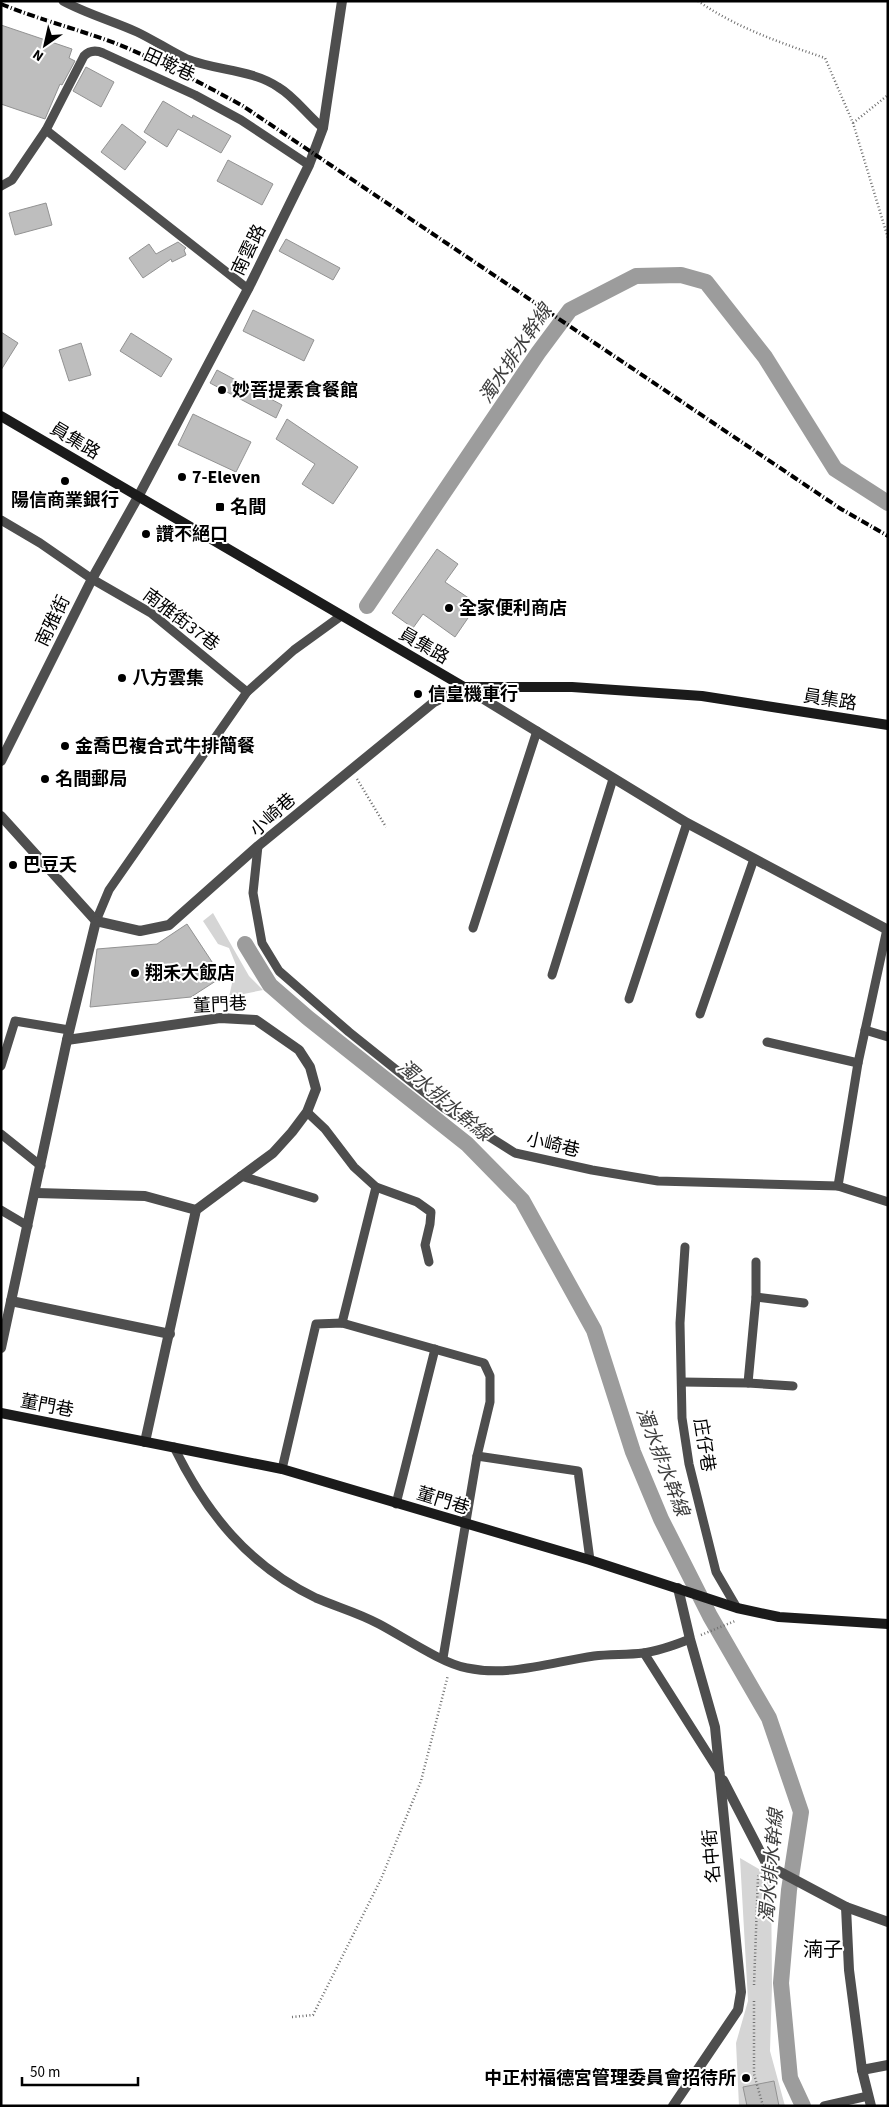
<svg xmlns="http://www.w3.org/2000/svg" width="889" height="2107" viewBox="0 0 889 2107" font-family="'Source Sans 3','Noto Sans TC',sans-serif">
  <style>
    .green { fill: #d5d5d5 }
    .lines { fill: none; stroke-linecap: round; stroke-linejoin: round }
    .canal { stroke: #9c9c9c; stroke-width: 16 }
    .building { fill: #bebebe; stroke: #929292 }
    .path { stroke: #707070; stroke-width: 2.5; stroke-dasharray: 1 2.5; stroke-linecap: butt }
    .lane { stroke: #4e4e4e; stroke-width: 9 }
    .street { stroke: #4e4e4e; stroke-width: 10 }
    .secondary { stroke: #1b1b1b; stroke-width: 10 }
    .rail { stroke: #000; stroke-width: 4; stroke-dasharray: 8 2.5 1 2.5; stroke-linecap: butt }
    .poi-dot { fill: #000; stroke: #fff; stroke-width: 2 }
    .labels { text-anchor: middle; dominant-baseline: central; stroke-width: 4; stroke-linejoin: round; paint-order: stroke }
    .street-label { font-size: 18px; fill: #000; stroke: #fff }
    .poi-label { font-size: 18px; font-weight: bold; fill: #000; stroke: #fff; text-anchor: start }
    .water-label { font-size: 19px; font-style: italic; fill: #3d3d3d; stroke: #fff }
    .quarter-label { font-size: 20px; fill: #000; stroke: #fff }
  </style>
  <rect width="100%" height="100%" fill="#fff"/>
  <g class="green">
    <path d="M213,913L249,976L263,990L229,997L236,965L229,948L218,944L203,921Z"/>
    <path d="M740,1858L771,1876L772,1986L770,2051L785,2106H739L736,2043L748,2001Z"/>
  </g>
  <g class="lines">
    <g class="canal">
      <path d="M367,606L538,353L570,310L636,276L681,275L706,282L765,357L835,469L888,503"/>
      <path d="M245,944L270,985L308,1018L467,1144L522,1200L594,1330L633,1452L661,1519L710,1616L769,1718L801,1812L789,1890L781,1983L790,2078L803,2106"/>
    </g>
  </g>
  <g class="building">
    <path d="M1,25L72,49L69,58L75,61L62,85L60,84L45,119L1,104Z"/>
    <path d="M86,67L114,82L101,107L73,91Z"/>
    <path d="M163,101L192,118L193,115L231,136L221,153L178,129L167,147L144,132Z"/>
    <path d="M122,124L146,142L125,170L101,152Z"/>
    <path d="M228,160L273,184L262,205L217,181Z"/>
    <path d="M46,203L52,225L15,235L9,213Z"/>
    <path d="M286,239L340,268L333,280L279,251Z"/>
    <path d="M178,242L186,248L184,250L186,255L172,262L171,259L143,278L129,258L149,244L156,254Z"/>
    <path d="M253,310L314,340L304,361L243,331Z"/>
    <path d="M1,332L18,343L1,370Z"/>
    <path d="M131,333L172,359L161,377L120,351Z"/>
    <path d="M81,343L91,375L69,381L59,350Z"/>
    <path d="M217,370L282,405L276,418L210,383Z"/>
    <path d="M193,414L251,442L236,472L178,445Z"/>
    <path d="M287,419L358,467L333,504L302,484L315,464L276,439Z"/>
    <path d="M437,549L458,564L445,582L473,601L463,615L468,618L455,637L423,614L413,628L392,613Z"/>
    <path d="M187,924L222,977L191,997L90,1007L97,949L157,944Z"/>
    <path d="M774,2081L779,2106H747L743,2087Z"/>
  </g>
  <g class="lines">
    <g class="path">
      <path d="M698,1C737,28 781,43 825,58L853,123L888,238"/>
      <path d="M853,123L888,95"/>
      <path d="M357,779L386,827"/>
      <path d="M701,1635L735,1621"/>
      <path d="M754,1985L758,1877L760,1874"/>
      <path d="M754,2001V2074L763,2106"/>
      <path d="M292,2017L313,2015L381,1879L421,1781L448,1675"/>
    </g>
    <g class="lane">
      <path d="M63,1C87,14 113,21 137,32C154,40 170,51 187,59C217,71 251,69 278,87C295,97 307,115 323,128"/>
      <path d="M46,130L248,289"/>
      <path d="M1,186L12,180L46,130L84,56C90,50 96,50 103,53L195,95L241,120L309,165"/>
      <path d="M1,520L40,543L92,579L151,613L247,692"/>
      <path d="M258,846L253,893L262,943L279,971L349,1032L444,1108L515,1153L592,1170L658,1181L838,1186L888,1202"/>
      <path d="M96,921L109,890L247,692L294,650L341,616"/>
      <path d="M473,928L537,731"/>
      <path d="M552,975L613,779"/>
      <path d="M629,999L687,823"/>
      <path d="M700,1014L754,859"/>
      <path d="M865,1030L888,1037"/>
      <path d="M767,1042L858,1063"/>
      <path d="M1,1066L15,1021L69,1030"/>
      <path d="M307,1112L325,1129L354,1167L376,1187L417,1202L431,1212L430,1224L425,1245L429,1262"/>
      <path d="M1,1134L41,1166"/>
      <path d="M241,1176L314,1198"/>
      <path d="M838,1186L858,1063L887,929"/>
      <path d="M1,1210L28,1226"/>
      <path d="M685,1247L680,1323L682,1418L689,1464L716,1572L737,1608"/>
      <path d="M756,1297L804,1303"/>
      <path d="M342,1323L376,1187"/>
      <path d="M682,1382L748,1383L793,1386"/>
      <path d="M748,1383L756,1297V1262"/>
      <path d="M174,1447C206,1513 249,1566 316,1598C337,1607 359,1613 379,1624C402,1636 443,1664 467,1668C510,1677 552,1662 594,1656C610,1654 627,1655 643,1653C659,1651 675,1645 690,1639"/>
      <path d="M477,1456L578,1471L590,1560"/>
      <path d="M282,1469L316,1324L342,1323L484,1363L490,1376V1402L477,1456L443,1658"/>
      <path d="M396,1504L435,1349"/>
      <path d="M644,1653L720,1773"/>
      <path d="M824,2106L868,2096"/>
    </g>
    <g class="street">
      <path d="M1,761L92,579L138,497L248,289L309,165L323,128L342,1"/>
      <path d="M1,816L96,921"/>
      <path d="M96,921L140,931L169,925L258,846L434,702L464,687L687,823L888,930"/>
      <path d="M67,1040L220,1018L256,1020L299,1050L310,1067L316,1089L307,1112L292,1132L273,1153L196,1210L145,1442"/>
      <path d="M36,1193L145,1196L196,1210"/>
      <path d="M11,1301L170,1334"/>
      <path d="M1,1348L67,1040L96,921"/>
      <path d="M723,1780L767,1865L846,1907L888,1922"/>
      <path d="M846,1907L849,1970L862,2070L871,2106"/>
      <path d="M862,2070L888,2065"/>
      <path d="M673,2106L738,2010L741,1992L715,1727L690,1639L678,1588"/>
    </g>
    <g class="secondary">
      <path d="M1,416L464,687H572L702,696L888,725"/>
      <path d="M1,1413L282,1469L590,1560L737,1608L779,1617L888,1624"/>
    </g>
    <path class="rail" d="M1,4C40,20 81,30 120,45C163,63 203,84 243,106L841,509L888,536"/>
  </g>
  <g class="poi-dot">
    <circle cx="222" cy="390" r="5"/>
    <circle cx="182" cy="477" r="5"/>
    <circle cx="65" cy="481" r="5"/>
    <rect x="215" y="502" width="10" height="10" rx="2.5"/>
    <circle cx="146" cy="534" r="5"/>
    <circle cx="449" cy="608" r="5"/>
    <circle cx="122" cy="678" r="5"/>
    <circle cx="418" cy="694" r="5"/>
    <circle cx="65" cy="746" r="5"/>
    <circle cx="45" cy="779" r="5"/>
    <circle cx="13" cy="865" r="5"/>
    <circle cx="135" cy="973" r="5"/>
    <circle cx="746" cy="2078" r="5"/>
  </g>
  <g class="labels">
    <g class="street-label">
      <text transform="translate(169 65) rotate(25)">田墘巷</text>
      <text transform="translate(249 250) rotate(-64)">南雲路</text>
      <text transform="translate(75 441) rotate(31)">員集路</text>
      <text transform="translate(181 620) rotate(37)">南雅街37巷</text>
      <text transform="translate(53 621) rotate(-64)">南雅街</text>
      <text transform="translate(424 646) rotate(30)">員集路</text>
      <text transform="translate(830 700) rotate(9)">員集路</text>
      <text transform="translate(273 815) rotate(-42)">小崎巷</text>
      <text transform="translate(220 1005) rotate(-3)">董門巷</text>
      <text transform="translate(553 1145) rotate(13)">小崎巷</text>
      <text transform="translate(47 1406) rotate(11)">董門巷</text>
      <text transform="translate(704 1445) rotate(81)">庄仔巷</text>
      <text transform="translate(443 1501) rotate(17)">董門巷</text>
      <text transform="translate(712 1856) rotate(-95)">名中街</text>
    </g>
    <g class="poi-label">
      <text x="232" y="390">妙菩提素食餐館</text>
      <text x="192" y="477">7-Eleven</text>
      <text x="65" y="500" text-anchor="middle">陽信商業銀行</text>
      <text x="230" y="507">名間</text>
      <text x="156" y="534">讚不絕口</text>
      <text x="459" y="608">全家便利商店</text>
      <text x="132" y="678">八方雲集</text>
      <text x="428" y="694">信皇機車行</text>
      <text x="75" y="746">金喬巴複合式牛排簡餐</text>
      <text x="55" y="779">名間郵局</text>
      <text x="23" y="865">巴豆夭</text>
      <text x="145" y="973">翔禾大飯店</text>
      <text x="736" y="2078" text-anchor="end">中正村福德宮管理委員會招待所</text>
    </g>
    <g class="water-label">
      <text transform="translate(516 354) rotate(-56)">濁水排水幹線</text>
      <text transform="translate(444 1101) rotate(40)">濁水排水幹線</text>
      <text transform="translate(662 1462) rotate(69)">濁水排水幹線</text>
      <text transform="translate(772 1866) rotate(-85)">濁水排水幹線</text>
    </g>
    <g class="quarter-label">
      <text x="823" y="1950">湳子</text>
    </g>
  </g>
  <rect width="889" height="2107" fill="none" stroke="#000000" stroke-width="5"/>
  <g transform="translate(45 45) rotate(214)" stroke="#ffffff" stroke-width="4" paint-order="stroke">
  <path d="M0-4L9 19L0 12L-9 19Z" fill="#000000"/>
  <text y="-8" font-size="14" font-weight="bold" text-anchor="middle" fill="#000000">N</text>
  </g>
  <path d="M22 2077v8h116v-8" fill="none" stroke="#000000" stroke-width="2.5"/>
  <text x="30" y="2077" font-size="15" fill="#000000" stroke="#ffffff" stroke-width="4" paint-order="stroke">50 m</text>
</svg>
